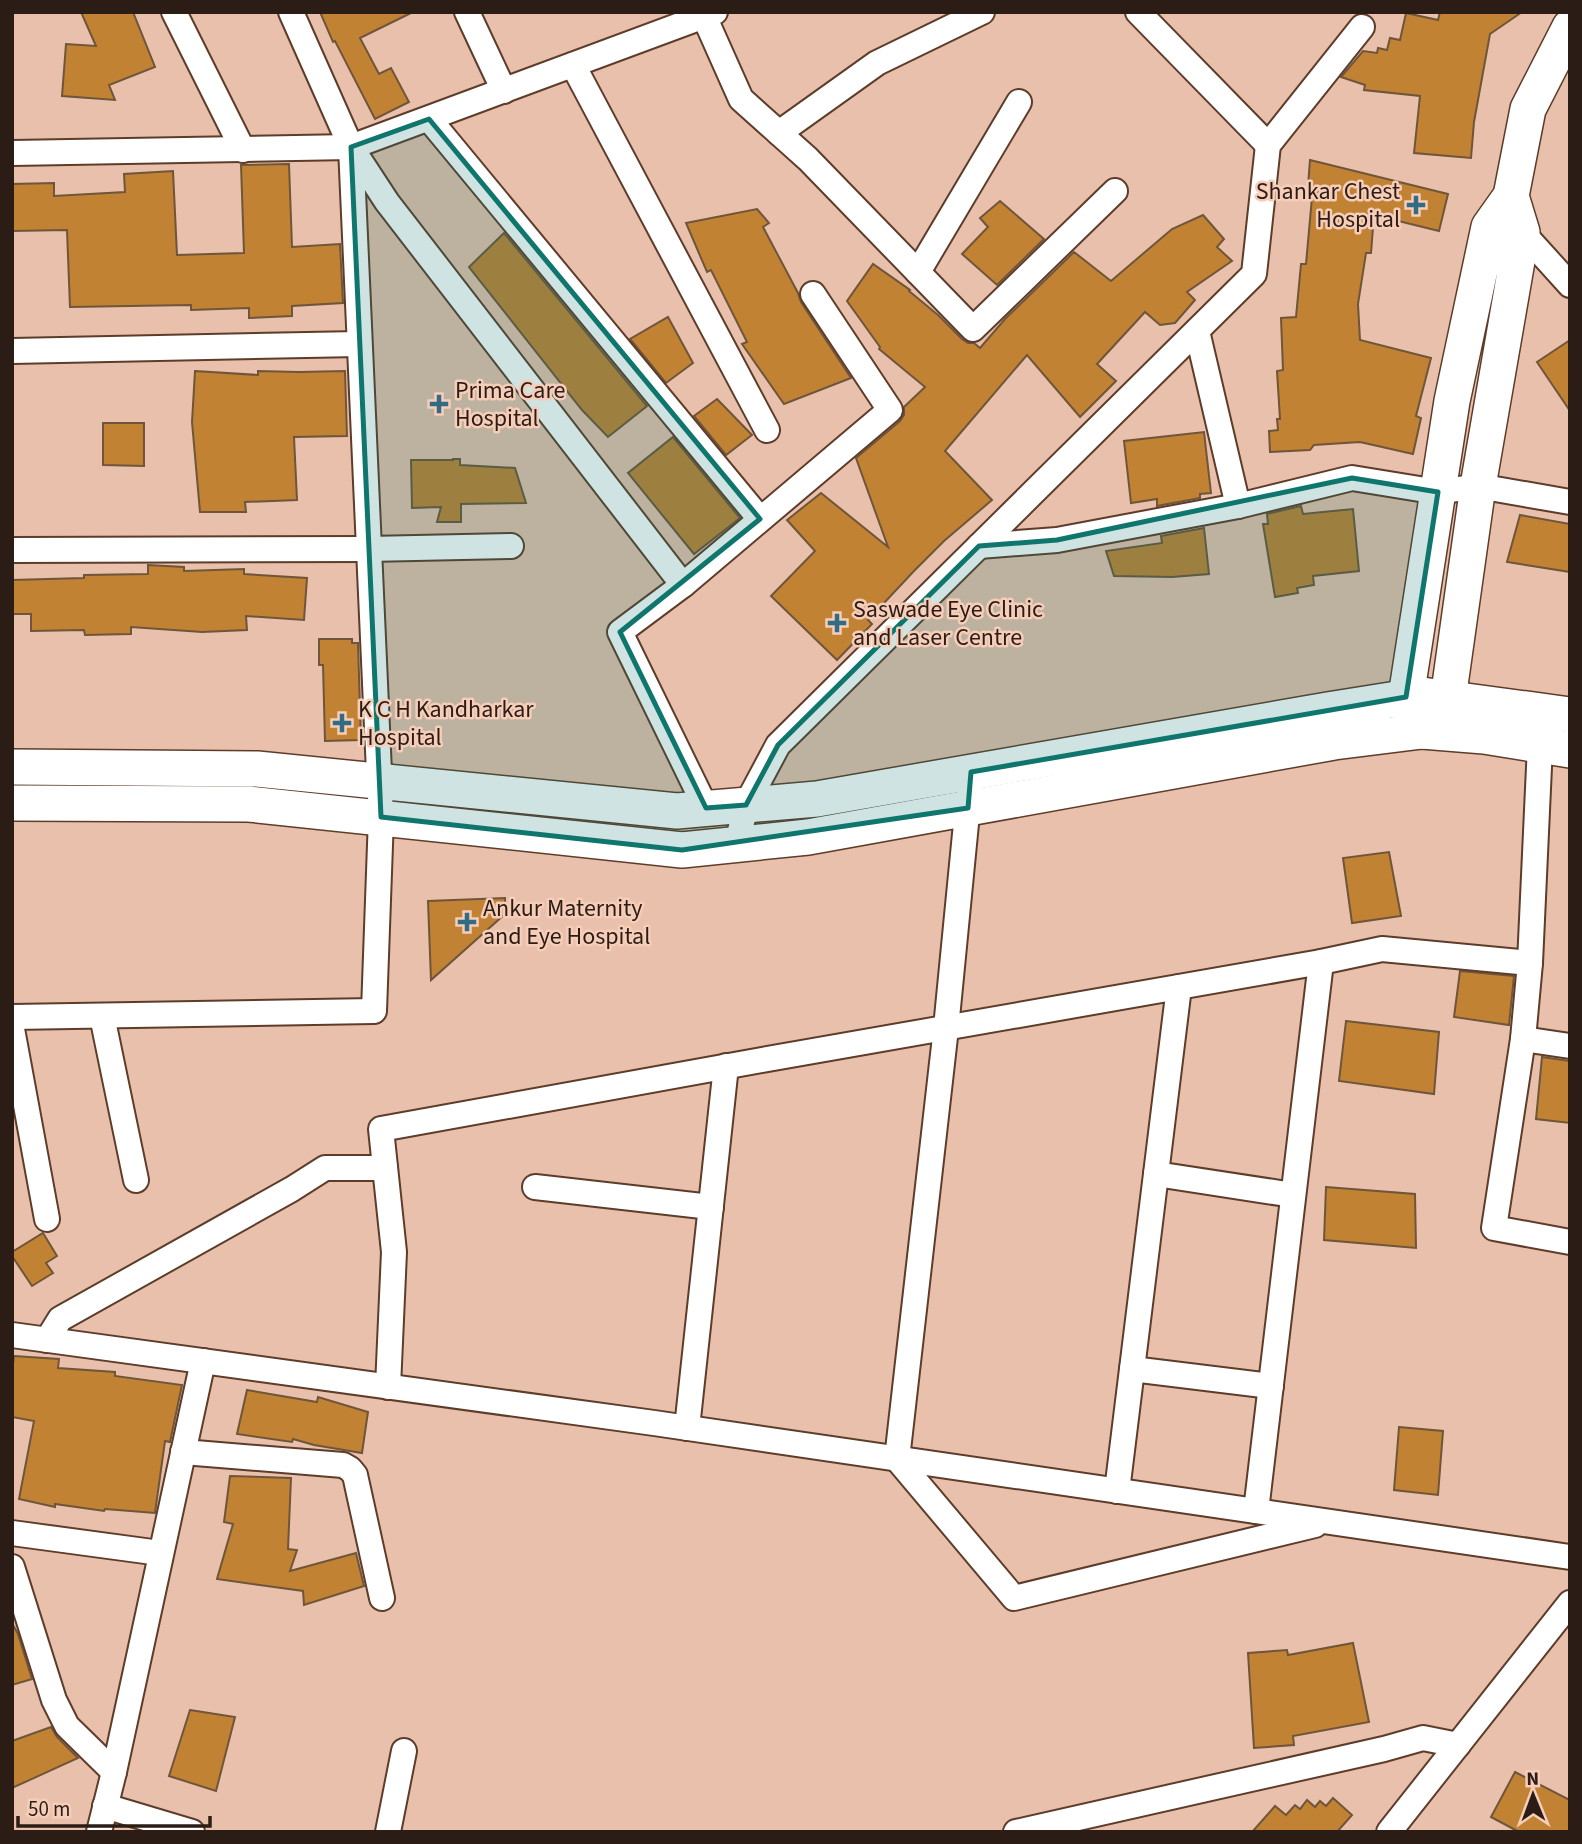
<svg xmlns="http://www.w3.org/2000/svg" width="1582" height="1844" viewBox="0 0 1582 1844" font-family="'Source Sans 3',sans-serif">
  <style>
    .building { fill: #c18234; stroke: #6f5539; stroke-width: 2 }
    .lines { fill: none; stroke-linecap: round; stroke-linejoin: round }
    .street-casing { stroke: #5d3c2a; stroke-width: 28 }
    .secondary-casing { stroke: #5d3c2a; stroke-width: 38 }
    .street { stroke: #fff; stroke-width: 24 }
    .secondary { stroke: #fff; stroke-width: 35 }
    .marked { fill: #0f766e; fill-opacity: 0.2; stroke: #0f766e; stroke-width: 5; stroke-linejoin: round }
    .poi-dot { fill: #316c84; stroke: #f6cdb8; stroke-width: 2.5 }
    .labels { text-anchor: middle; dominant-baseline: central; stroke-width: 5; stroke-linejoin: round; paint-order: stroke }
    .poi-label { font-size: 24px; fill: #2b1c15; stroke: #f6cdb8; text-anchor: start }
  </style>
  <rect width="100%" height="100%" fill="#e9c0ac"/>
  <g class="building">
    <path d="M81,12H133L155,67L109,85L115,100L62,96L66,44L96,46Z"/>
    <path d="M320,12H413L360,38L379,74L391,68L409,102L375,119L335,41L333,42Z"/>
    <path d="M1440,12H1522L1490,34L1474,122L1471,158L1414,153L1420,96L1364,90L1365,85L1341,77L1363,51L1377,53L1378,48L1387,50L1390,38L1400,40L1406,13L1438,20Z"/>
    <path d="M1310,160L1448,194L1439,231L1374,215L1371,253H1366L1358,304L1360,340L1431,358L1416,416L1421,418L1413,454L1360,442L1314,445L1310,450L1270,452L1269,431L1278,430L1277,419H1280L1277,371L1283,370L1281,318L1296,317L1301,264H1306L1313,186H1308Z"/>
    <path d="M289,164L292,247L340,244L343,303L292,306V316L249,318V308L191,310V305L70,307L67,230L12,231V184L54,183V196L125,192L124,174L173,171L177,255L244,253L241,165Z"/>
    <path d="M1000,201L1044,239L997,285L962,254L988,227L980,218Z"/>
    <path d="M757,209L769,223L763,227L798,293L801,302L851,378L784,404L742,344L747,342L711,270L707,272L686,223Z"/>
    <path d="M1203,215L1224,239L1217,247L1232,261L1187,292L1195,300L1175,323L1160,325L1145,312L1097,364L1116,381L1080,417L1027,355L945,451L992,500L944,541L914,571L868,620L872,624L837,660L771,596L815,551L787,520L821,493L888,547L856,458L900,421L904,415V407L925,387L879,349L880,347L847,301L873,264L910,290L909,291L938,315L962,339L968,343H974L980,348L1005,319L1074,252L1111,281L1172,229Z"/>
    <path d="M504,233L647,406L608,437L582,410L469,267Z"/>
    <path d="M668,317L693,363L666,383L630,339Z"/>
    <path d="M1570,340V411L1537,362Z"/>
    <path d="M195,371L258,375V371L299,372L345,371L347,436L294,437L297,500L245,502L246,512H200L192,422Z"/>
    <path d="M717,399L752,435L726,455L694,416Z"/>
    <path d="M103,423H144V466L103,465Z"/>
    <path d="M1204,432L1211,493L1200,494V498L1157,506V499L1131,503L1124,441Z"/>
    <path d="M673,437L740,518L694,554L628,473Z"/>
    <path d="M453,459H460V465L515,468L526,503L461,504V522H437L441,507L412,508L411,460H453Z"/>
    <path d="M1301,506L1303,514L1353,509L1359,571L1313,576L1314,585L1297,588L1298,593L1275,597L1263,524H1268L1267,514Z"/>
    <path d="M1520,515L1570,524V572L1507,562Z"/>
    <path d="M1204,528L1209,574L1172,577L1114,576L1106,551L1162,543L1161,536Z"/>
    <path d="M148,565L184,567V571L244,569V574L307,578L304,620L246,616L247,630L202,632L131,627V634L85,635L84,630L31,631V614H12V580L84,578V575L148,574Z"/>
    <path d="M319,639H352V643H358L361,740L325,741L323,665H319Z"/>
    <path d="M1389,852L1401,916L1352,923L1343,858Z"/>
    <path d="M505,898V914L431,980L428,901Z"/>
    <path d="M1460,971L1514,976L1509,1025L1454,1017Z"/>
    <path d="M1346,1021L1439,1032L1434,1094L1339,1081Z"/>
    <path d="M1542,1057L1570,1061V1123L1536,1119Z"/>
    <path d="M1326,1187L1415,1194L1416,1248L1324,1240Z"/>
    <path d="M43,1233L57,1256L46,1263L53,1273L32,1286L12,1256V1252Z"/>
    <path d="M14,1356L59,1359L58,1368L115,1372V1376L182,1385L170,1442L165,1441L155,1513L105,1509L104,1511L55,1504V1507L19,1499L34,1421L12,1417V1373Z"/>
    <path d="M247,1390L317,1402L318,1397L368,1412L362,1453L314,1445L293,1439L292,1442L237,1434Z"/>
    <path d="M1399,1427L1443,1431L1438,1495L1394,1490Z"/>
    <path d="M230,1476L291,1478L288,1549L297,1550L290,1571L356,1553L364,1586L304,1605L303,1591L217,1579L233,1524L224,1522Z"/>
    <path d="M12,1623L18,1634L32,1679L12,1685Z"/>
    <path d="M1353,1643L1369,1722L1293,1736L1294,1745L1254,1748L1248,1653L1287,1650L1288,1655Z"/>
    <path d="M190,1710L235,1717L216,1791L169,1776Z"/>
    <path d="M51,1727L57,1737L78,1758L12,1788V1741Z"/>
    <path d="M1515,1772L1570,1800V1832H1519L1491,1817Z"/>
    <path d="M1333,1798L1352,1815L1337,1832H1252L1275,1806L1286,1815L1295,1805L1300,1809L1307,1800L1315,1807L1320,1801L1326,1806Z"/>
  </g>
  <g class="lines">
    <g class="street-casing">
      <g id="street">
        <path d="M174,12L243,150"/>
        <path d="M291,12L351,147L387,202L683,585"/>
        <path d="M467,12L504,91"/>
        <path d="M1138,12L1268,145"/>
        <path d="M704,16L741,99L808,159L973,329L1115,191"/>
        <path d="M573,65L767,430"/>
        <path d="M429,119L760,519"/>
        <path d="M779,133L877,63L982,12"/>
        <path d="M12,153L351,147L715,12"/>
        <path d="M1510,230L1522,232L1570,285"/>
        <path d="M918,272L1019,102"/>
        <path d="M1197,331L1238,506"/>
        <path d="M12,351L359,344"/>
        <path d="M979,546L1057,540L1238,506L1352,478L1438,492L1478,486L1570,502"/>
        <path d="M12,550L368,549L511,546"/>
        <path d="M1540,745L1530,963L1523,1039L1494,1228L1570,1242"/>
        <path d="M969,793L946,1028L897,1459L1014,1598L1315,1525"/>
        <path d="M706,808L620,632L683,585L890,410L813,294"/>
        <path d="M737,844L746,805L778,745L1254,274L1268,145L1362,27"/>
        <path d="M102,1016L136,1180"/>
        <path d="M12,1017L374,1011L381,817L351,147"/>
        <path d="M12,1029L47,1219"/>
        <path d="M1523,1039L1570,1046"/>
        <path d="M1156,1174L1293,1195"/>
        <path d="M535,1187L711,1207"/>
        <path d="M12,1335L654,1423L1570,1557"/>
        <path d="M47,1340L60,1319L292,1189L325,1168H385"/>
        <path d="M1132,1369L1271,1386"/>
        <path d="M388,1387L394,1252L381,1129L762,1060L1321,962L1382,949L1530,963"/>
        <path d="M687,1428L726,1066"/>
        <path d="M183,1452L343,1465L350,1469L355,1475L382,1598"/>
        <path d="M1117,1491L1179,987"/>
        <path d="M1256,1511L1321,962"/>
        <path d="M12,1533L160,1553"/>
        <path d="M12,1567L54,1700L67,1726L114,1772"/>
        <path d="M105,1806L192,1832"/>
        <path d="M99,1832L114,1772L203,1361"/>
        <path d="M388,1832L404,1751"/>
        <path d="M1016,1832L1384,1749L1423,1738L1458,1745"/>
        <path d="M1389,1832L1570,1603"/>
      </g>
    </g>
    <g class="secondary-casing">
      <g id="secondary">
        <path d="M1511,196L1522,232L1478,486L1448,699L1422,731L1406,697L1452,401L1489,227L1511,196L1528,109L1570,27"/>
        <path d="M12,767L257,769L677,811L817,799L1328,710L1422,695L1570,715"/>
        <path d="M12,803L249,804L682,850L808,837L1334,742L1422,731L1484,736L1570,750"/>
      </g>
    </g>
    <use href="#street" class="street"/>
    <use href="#secondary" class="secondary"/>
  </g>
  <path class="marked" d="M429,119L760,519L620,632L706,808L746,805L778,745L979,546L1057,540L1352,478L1438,492L1406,697L971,772L968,808L682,850L381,817L351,147Z"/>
  <g class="poi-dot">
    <path d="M1412.5 194.5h7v7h7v7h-7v7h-7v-7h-7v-7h7z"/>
    <path d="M435.5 393.5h7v7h7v7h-7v7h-7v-7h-7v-7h7z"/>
    <path d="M833.5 612.5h7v7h7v7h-7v7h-7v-7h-7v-7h7z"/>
    <path d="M338.5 712.5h7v7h7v7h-7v7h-7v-7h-7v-7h7z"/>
    <path d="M463.5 911.5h7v7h7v7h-7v7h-7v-7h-7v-7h7z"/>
  </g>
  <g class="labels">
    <g class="poi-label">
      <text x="1400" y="191" text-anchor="end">Shankar Chest<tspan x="1400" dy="28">Hospital</tspan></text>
      <text x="455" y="390">Prima Care<tspan x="455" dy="28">Hospital</tspan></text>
      <text x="853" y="609">Saswade Eye Clinic<tspan x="853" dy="28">and Laser Centre</tspan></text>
      <text x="358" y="709">K C H Kandharkar<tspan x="358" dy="28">Hospital</tspan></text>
      <text x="483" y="908">Ankur Maternity<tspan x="483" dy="28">and Eye Hospital</tspan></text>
    </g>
  </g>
  <rect width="1582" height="1844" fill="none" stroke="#2b1c15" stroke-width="28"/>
  <g transform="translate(1533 1795) rotate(359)" stroke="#f6cdb8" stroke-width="5" paint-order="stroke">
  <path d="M0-5L12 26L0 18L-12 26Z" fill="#2b1c15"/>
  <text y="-10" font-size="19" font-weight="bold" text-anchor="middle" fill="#2b1c15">N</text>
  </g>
  <path d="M18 1816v10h192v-10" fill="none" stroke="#2b1c15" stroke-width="3.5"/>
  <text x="28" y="1816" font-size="21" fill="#2b1c15" stroke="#f6cdb8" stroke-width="5" paint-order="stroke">50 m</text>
</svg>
